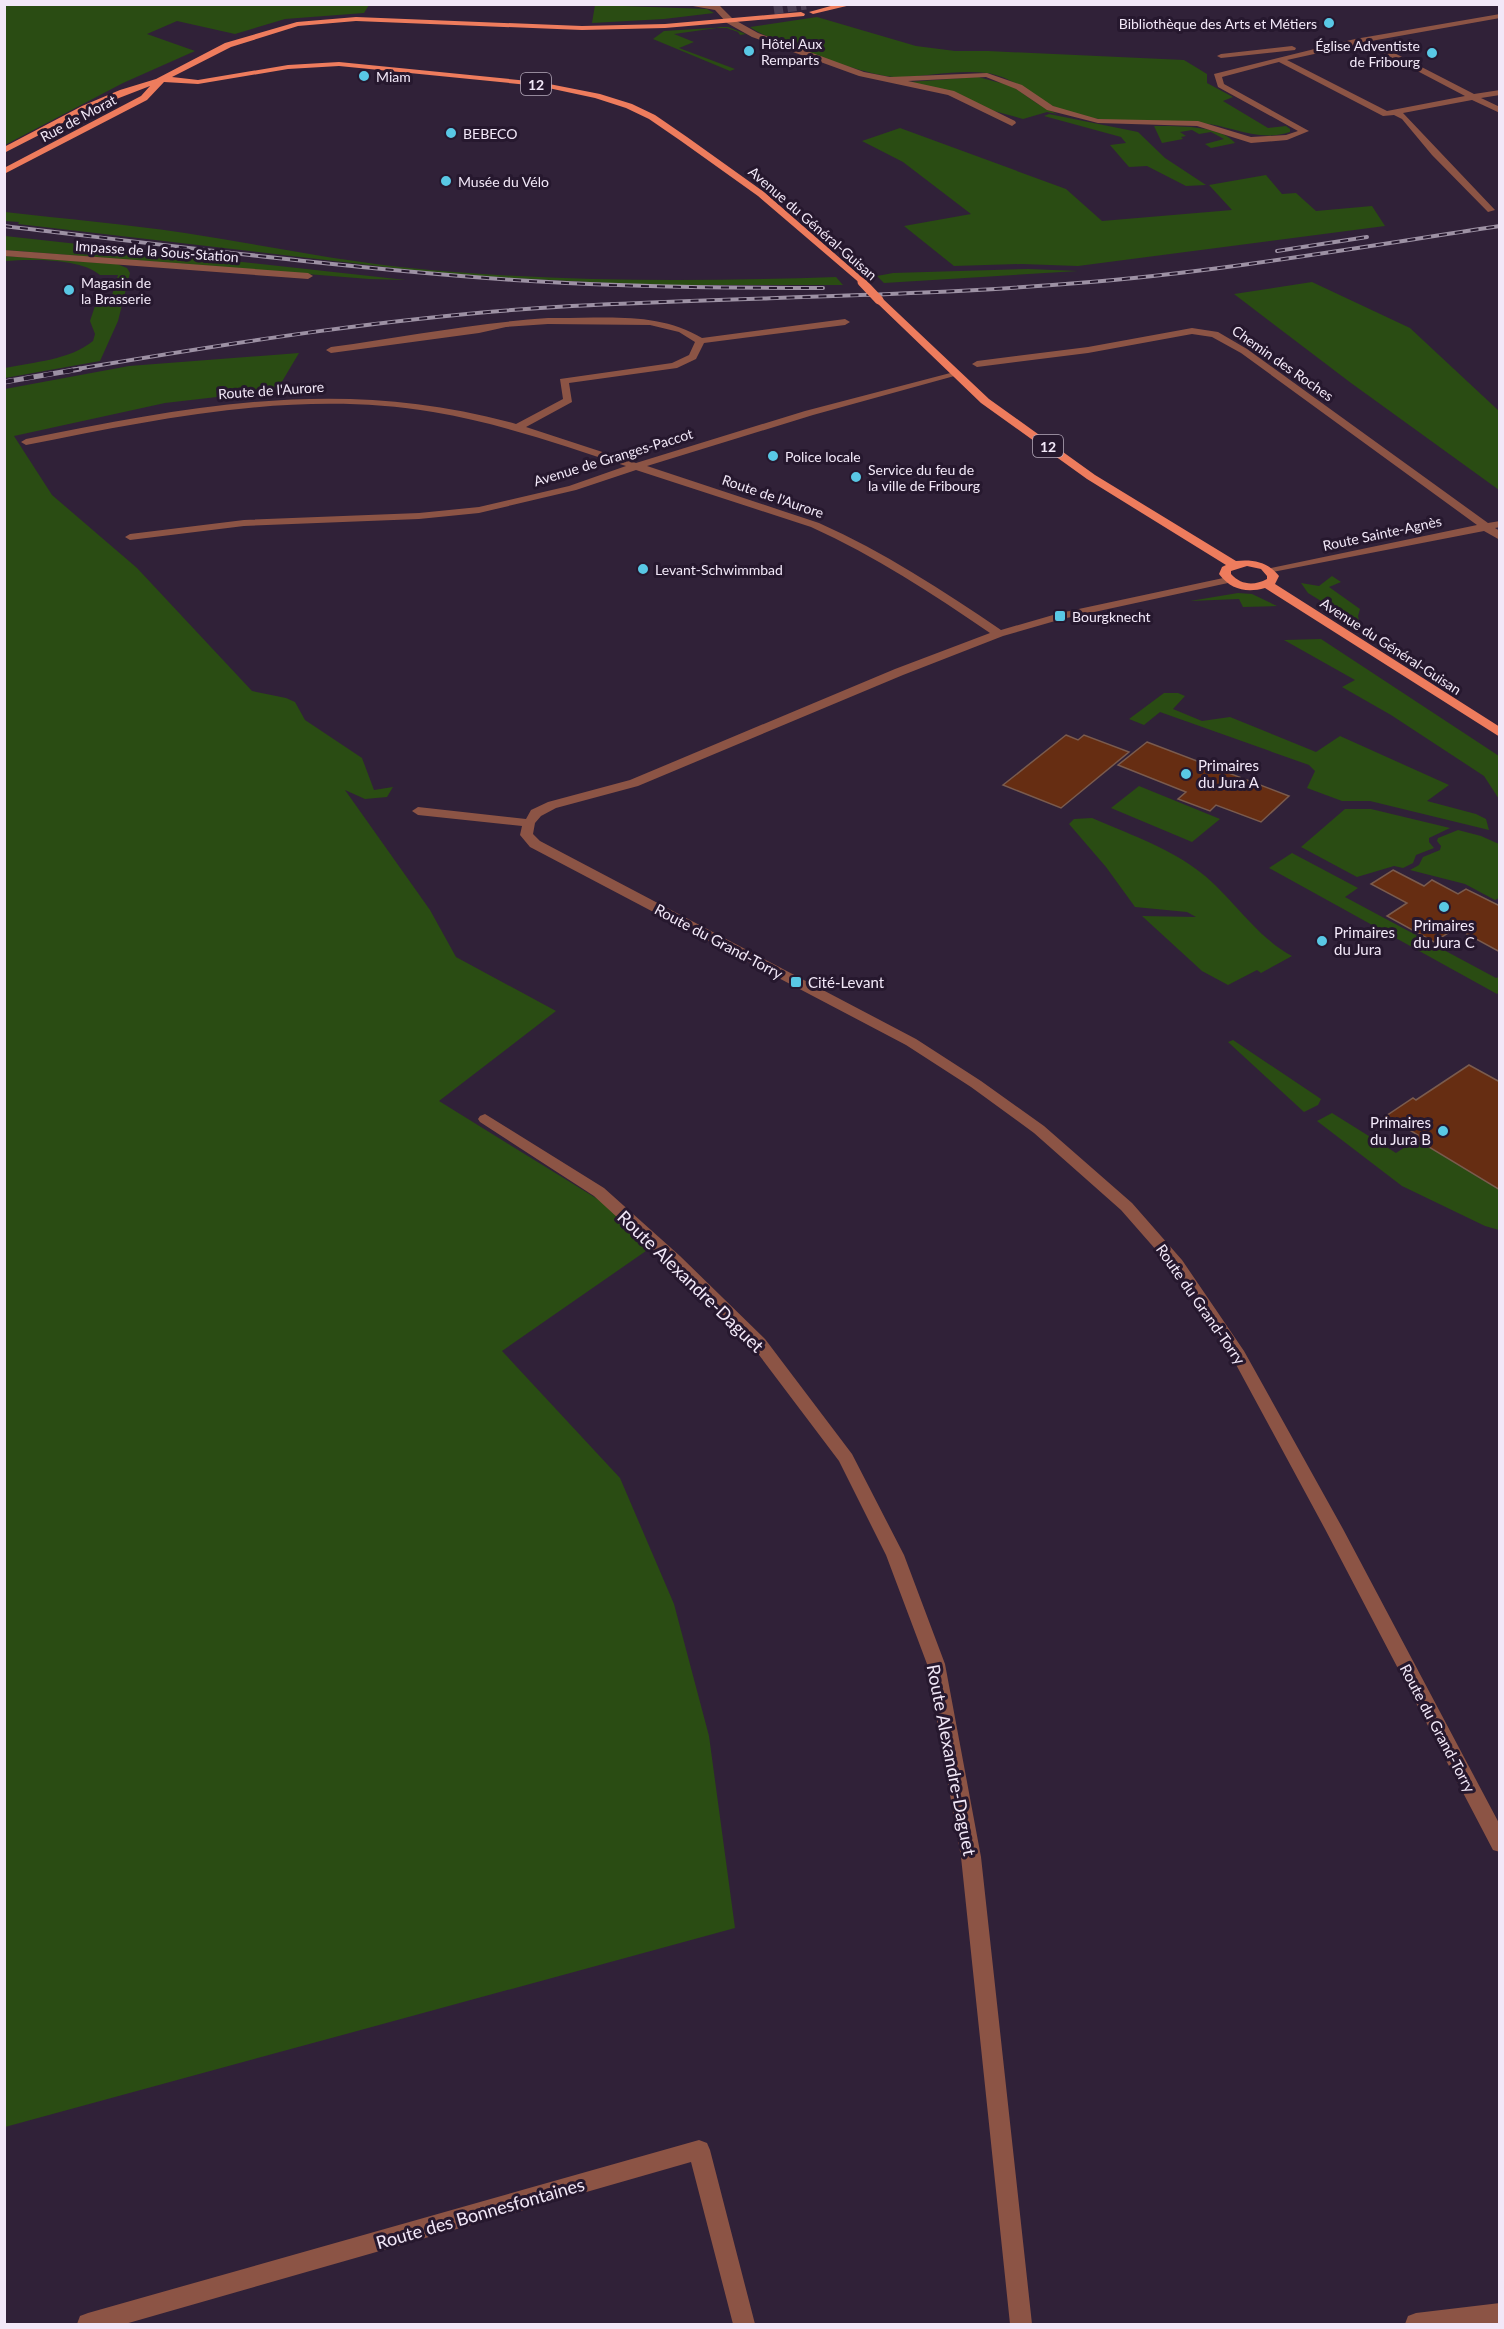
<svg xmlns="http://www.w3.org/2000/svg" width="1504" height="2329" viewBox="0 0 1504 2329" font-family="Lato,sans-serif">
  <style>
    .green { fill: #2a4c13 }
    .building { fill: #662d12; stroke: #7a5b4e; stroke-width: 1.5 }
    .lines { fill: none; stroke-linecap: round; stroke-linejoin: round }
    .major-tunnel { stroke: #4d3f55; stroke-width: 9; stroke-dasharray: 9 4.5; stroke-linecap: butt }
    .minor { fill: #8c5445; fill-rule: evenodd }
    .major { fill: #ee7c5d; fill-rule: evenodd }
    .rail-far1-casing { stroke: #9d91a4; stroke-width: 4 }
    .rail-casing { stroke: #9d91a4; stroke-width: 5 }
    .rail-far1 { stroke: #26182e; stroke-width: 2; stroke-dasharray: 8; stroke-linecap: butt }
    .rail { stroke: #26182e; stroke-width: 4; stroke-dasharray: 10; stroke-linecap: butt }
    .major-bridge { stroke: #ee7c5d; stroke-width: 9 }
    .poi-dot { fill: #59c8e5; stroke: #26182e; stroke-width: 2 }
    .labels { text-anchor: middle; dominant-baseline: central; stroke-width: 6; stroke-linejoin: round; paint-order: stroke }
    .far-poi-label { font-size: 14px; fill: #f2e8f8; stroke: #26182e; text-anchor: start }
    .shield { fill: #26182e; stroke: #b5aabb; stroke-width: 1.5 }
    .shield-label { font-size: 14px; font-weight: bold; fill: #f2e8f8 }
    .far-street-label { font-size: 14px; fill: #f2e8f8; stroke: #26182e }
    .poi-label { font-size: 15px; fill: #f2e8f8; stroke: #26182e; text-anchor: start }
    .street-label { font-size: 15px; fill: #f2e8f8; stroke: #26182e }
    .near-street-label { font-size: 18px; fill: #f2e8f8; stroke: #26182e }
  </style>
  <rect width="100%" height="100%" fill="#302138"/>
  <g class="green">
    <path d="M5,4H369V5L364,13L285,19L235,34L177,21L147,34L195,51L123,83L5,145Z"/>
    <path d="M595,5L707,9L714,13L664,19L592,23Z"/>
    <path d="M817,17L916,46L955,51H988L1184,60L1207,74V83L1233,97L1223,101L1268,128L1286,126L1290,129V132C1258,143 1231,125 1200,123C1155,120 1108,126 1064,111C1036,101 1018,78 987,73C957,69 926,77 896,77C871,77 770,42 750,27Z"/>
    <path d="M724,27L674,34L694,42L679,48L735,69L730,71L653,39L664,31L728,27L746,34L740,35L738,32Z"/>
    <path d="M978,77L1012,86L1038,104L1057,114L1047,112L1023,119L994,111L953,92L908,82Z"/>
    <path d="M1049,114L1138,132L1165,158L1206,185L1186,186L1147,166L1129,167L1110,145L1126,143L1121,137L1044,116Z"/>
    <path d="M1154,126C1175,126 1221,125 1235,143L1211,148L1205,144L1224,139L1211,132L1199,134L1192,130L1180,132L1186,136L1181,137L1183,139L1162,143Z"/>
    <path d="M900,128L1066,189L1102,221L1232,210L1209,185L1266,175L1282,194L1296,193L1316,211L1372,206L1385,226L1078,266L1022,264L954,266L904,226L971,214L903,162L862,141Z"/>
    <path d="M5,212C65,219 125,224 185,233C257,244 328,259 400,267C545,282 690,282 836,277L843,285H648L454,275L18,224L19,222L5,221Z"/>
    <path d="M5,236L406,280L369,279L5,250Z"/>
    <path d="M5,256L117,264L127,268L130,273L118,321L100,361L5,378V368C33,362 70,360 93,341L95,334L90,321L95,306L109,305L118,275H100C81,258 30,259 5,261Z"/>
    <path d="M1028,269L1078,271L884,283L877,276L893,273Z"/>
    <path d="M1312,282L1410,328L1499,411V490L1351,383L1234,294Z"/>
    <path d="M299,353L277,390L165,403L14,436L52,495L137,568L252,691L286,698L295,702L305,720L362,758L374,790L393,787L387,797L365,799L345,790L430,910L456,957L556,1011L439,1101L625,1216L656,1244L502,1351L620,1478L674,1604L709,1736L735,1928L5,2127V389L129,366Z"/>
    <path d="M1332,576L1341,582L1329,587L1360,609L1358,616L1360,625L1308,593L1301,583L1319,586Z"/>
    <path d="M1238,593L1252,594L1277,606L1243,607L1239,599L1190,601Z"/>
    <path d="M1321,639L1499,756V799L1484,776L1391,715L1342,687L1355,680L1284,640Z"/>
    <path d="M1164,693H1178L1185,696L1173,709L1202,721L1230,717L1316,752L1340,736L1449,785L1427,801L1476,814L1486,819L1489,830L1370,801H1342L1307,788L1315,771L1309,765L1160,712L1144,725L1129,719Z"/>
    <path d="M1139,786L1220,819L1192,842L1111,808Z"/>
    <path d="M1345,809H1371L1450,828L1429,838V842L1434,848L1416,855L1413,863L1403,868L1394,866L1357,877L1301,847Z"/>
    <path d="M1092,818C1126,833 1165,846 1196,869C1231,894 1253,935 1292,956L1261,973L1257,970L1228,985L1202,971L1142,916L1196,917L1187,912L1135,907L1106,867L1069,824L1074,819Z"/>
    <path d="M1458,830L1481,836L1499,844V898L1495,900L1465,884L1410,870L1419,865L1423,857L1440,850L1441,846L1437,841L1438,838Z"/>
    <path d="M1292,853L1358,888L1345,897L1496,978L1499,977V992L1497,994L1269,868Z"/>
    <path d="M1233,1040L1321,1099L1318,1105L1304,1112L1228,1042Z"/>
    <path d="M1332,1113L1396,1153L1420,1137L1499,1184V1230L1485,1226L1402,1186L1317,1121Z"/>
  </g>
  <g class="building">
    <path d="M1066,735L1078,740L1084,735L1129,752L1061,808L1003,785Z"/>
    <path d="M1147,742L1289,796L1261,822L1216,805L1210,811L1178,799L1186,792L1118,765Z"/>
    <path d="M1393,870L1424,886L1432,880L1458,894L1466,889L1500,906V952L1456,928L1434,942L1387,916L1407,903L1371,884Z"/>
    <path d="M1469,1065L1500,1082V1190L1414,1138L1418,1135L1386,1116L1413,1098L1416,1100Z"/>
  </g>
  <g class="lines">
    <path class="major-tunnel" d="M774,10L806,5"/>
    <g class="minor">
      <path d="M682,4L720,6L733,19L758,33L864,72L890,77L987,73L1022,85L1053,106L1098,119L1198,121L1251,137L1286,135L1298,131L1218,87L1214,74L1355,39L1500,14V18L1371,41L1474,94L1500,90V95L1481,98L1500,107V113L1472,100L1403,113L1495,210L1488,212L1432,155L1402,119L1394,115L1383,116L1279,62L1222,77L1224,84L1309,131L1287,140L1251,143L1197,126L1098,123L1047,110L1016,89L986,77L908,81L954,91L1015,121L1016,123L1012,126L948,95L859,76L752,37L727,23L715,10ZM1364,43L1465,96L1387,111L1287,60Z"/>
      <path d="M1292,46L1296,48L1295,50L1221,58L1217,56L1221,54Z"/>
      <path d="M4,250L308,273L313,276L308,279L4,256Z"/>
      <path d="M548,318C599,319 657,310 702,338L845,319L850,322L845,325L704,343L696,359L677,368L569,383L572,402L526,427L636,463L805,411L958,371V375L813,415L647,466L819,523C884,552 942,590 1001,630L1060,613L1228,577L1234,580L1228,583L1062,619L1003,636L903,675L638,786L556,808L541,816L535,823L533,834L540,841L916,1039L981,1081L1044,1126L1132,1203L1182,1260L1244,1351L1343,1529L1500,1825V1852L1493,1850L1325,1529L1233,1359L1171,1267L1121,1210L1034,1133L971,1087L906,1045L530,847L520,835L522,826L418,815L412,811L418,807L526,819L531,810L548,802L630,780L895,669L990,633C933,594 875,556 811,527L636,470L576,490L479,513L419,519L244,526L130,540L125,537L130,534L244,520L419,513L479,507L569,486L626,466C562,445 499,423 433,412C297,389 159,419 26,445L21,442L26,439C196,405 344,376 516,424L563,399L560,379L672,363L689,355L695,342L679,332L650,325L548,324L506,327L479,333L331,353L326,350L331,347C403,337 476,323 548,318Z"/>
      <path d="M1192,328L1218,332L1247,349L1488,523L1500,521V527L1495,528L1500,531V540L1484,531L1267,573V569L1271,568L1477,525L1241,353L1212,337L1192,334L1088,353L977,367L972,364L977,361L1088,347Z"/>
      <path d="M485,1114L604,1188L680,1256L765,1339L852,1454L904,1555L945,1664L981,1857L1032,2324H1010L961,1857L927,1664L886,1555L839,1461L753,1347L668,1264L594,1196L480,1122L478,1119L480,1116Z"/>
      <path d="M699,2140L707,2143L710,2150L755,2324H733L691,2162L125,2324H77L80,2316L88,2313Z"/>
      <path d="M1500,2303V2324H1405L1408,2316L1416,2313Z"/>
    </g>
    <g class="major">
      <path d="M838,4H855L813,14L809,12Z"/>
      <path d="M801,12L805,14L804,16L665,28L582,30L356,21L298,26L231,47L172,77L198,80L288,65L339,62L539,82L600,94L632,104L655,115L687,137L764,192L865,280V284L862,285L758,196L681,141L649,119L626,108L595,98L539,86L339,66L288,69L198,84L164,82L147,100L4,174V168L141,96L150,86L88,110L4,153V147L82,106L120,90L156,79L225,43L297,22L356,17L582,26L665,24Z"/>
      <path d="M876,298H882L989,399L1095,475L1236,561C1253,559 1268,562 1279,576L1275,584L1500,727V737L1265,588C1247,593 1231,590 1219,574L1222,567L1226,565L1087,479L981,403L876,302ZM1247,566L1261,569L1267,576V579C1254,586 1241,585 1231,574V571Z"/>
    </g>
    <g class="rail-far1-casing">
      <g id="rail-far1">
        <path d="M4,226C174,246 344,268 514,280C617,287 720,288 823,288"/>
        <path d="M1277,251L1367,237"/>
        <path d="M71,370C237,342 405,315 572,306C741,297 910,297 1078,283C1219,272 1360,247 1500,226"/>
      </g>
    </g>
    <g class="rail-casing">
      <path id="rail" d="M4,382L80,369"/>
    </g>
    <use href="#rail-far1" class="rail-far1"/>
    <use href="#rail" class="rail"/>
    <path class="major-bridge" d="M862,282L879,300"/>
  </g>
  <g class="poi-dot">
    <circle cx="1329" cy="23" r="6"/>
    <circle cx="749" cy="51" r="6"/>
    <circle cx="1432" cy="53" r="6"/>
    <circle cx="364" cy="76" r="6"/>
    <circle cx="451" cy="133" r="6"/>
    <circle cx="446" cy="181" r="6"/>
    <circle cx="69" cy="290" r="6"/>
    <circle cx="773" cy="456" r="6"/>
    <circle cx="856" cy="477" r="6"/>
    <circle cx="643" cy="569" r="6"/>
    <rect x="1054" y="610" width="12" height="12" rx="3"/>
    <circle cx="1186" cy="774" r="6"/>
    <circle cx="1444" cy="907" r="6"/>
    <circle cx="1322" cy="941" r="6"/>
    <rect x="790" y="976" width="12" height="12" rx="3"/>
    <circle cx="1443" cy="1131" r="6"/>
  </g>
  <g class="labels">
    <g class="far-poi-label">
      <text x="1317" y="23" text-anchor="end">Bibliothèque des Arts et Métiers</text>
      <text x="761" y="43">Hôtel Aux<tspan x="761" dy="16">Remparts</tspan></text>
      <text x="1420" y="45" text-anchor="end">Église Adventiste<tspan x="1420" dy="16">de Fribourg</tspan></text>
      <text x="376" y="76">Miam</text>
      <text x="463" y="133">BEBECO</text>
      <text x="458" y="181">Musée du Vélo</text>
      <text x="81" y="282">Magasin de<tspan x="81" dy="16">la Brasserie</tspan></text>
      <text x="785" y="456">Police locale</text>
      <text x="868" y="469">Service du feu de<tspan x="868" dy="16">la ville de Fribourg</tspan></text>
      <text x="655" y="569">Levant-Schwimmbad</text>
      <text x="1072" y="616">Bourgknecht</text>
    </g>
    <g class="shield">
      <rect x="521" y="73" width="30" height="22" rx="4.5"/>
      <rect x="1033" y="435" width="30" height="22" rx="4.5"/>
    </g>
    <g class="shield-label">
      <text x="536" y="84">12</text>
      <text x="1048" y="446">12</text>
    </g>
    <g class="far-street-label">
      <text transform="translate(78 118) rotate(-28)">Rue de Morat</text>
      <text transform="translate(813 223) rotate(41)">Avenue du Général-Guisan</text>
      <text transform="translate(157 251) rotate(4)">Impasse de la Sous-Station</text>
      <text transform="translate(1283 363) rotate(35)">Chemin des Roches</text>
      <text transform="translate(271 390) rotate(-4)">Route de l'Aurore</text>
      <text transform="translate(613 457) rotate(-17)">Avenue de Granges-Paccot</text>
      <text transform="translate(773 496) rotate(19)">Route de l'Aurore</text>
      <text transform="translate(1382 533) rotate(-12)">Route Sainte-Agnès</text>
      <text transform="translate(1391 646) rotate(33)">Avenue du Général-Guisan</text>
    </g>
    <g class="poi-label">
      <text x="1198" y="765">Primaires<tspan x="1198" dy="17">du Jura A</tspan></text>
      <text x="1444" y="925" text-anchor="middle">Primaires<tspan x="1444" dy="17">du Jura C</tspan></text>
      <text x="1334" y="932">Primaires<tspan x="1334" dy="17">du Jura</tspan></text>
      <text x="808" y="982">Cité-Levant</text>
      <text x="1431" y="1122" text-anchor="end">Primaires<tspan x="1431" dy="17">du Jura B</tspan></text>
    </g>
    <g class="street-label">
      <text transform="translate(719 941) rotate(28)">Route du Grand-Torry</text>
      <text transform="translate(1201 1304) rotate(55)">Route du Grand-Torry</text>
      <text transform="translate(1438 1728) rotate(62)">Route du Grand-Torry</text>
    </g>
    <g class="near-street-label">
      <text transform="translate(691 1281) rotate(44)">Route Alexandre-Daguet</text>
      <text transform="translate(952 1760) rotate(79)">Route Alexandre-Daguet</text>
      <text transform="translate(480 2213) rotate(-16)">Route des Bonnesfontaines</text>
    </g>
  </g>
  <rect width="1504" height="2329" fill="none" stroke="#f2e8f8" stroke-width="12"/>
</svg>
